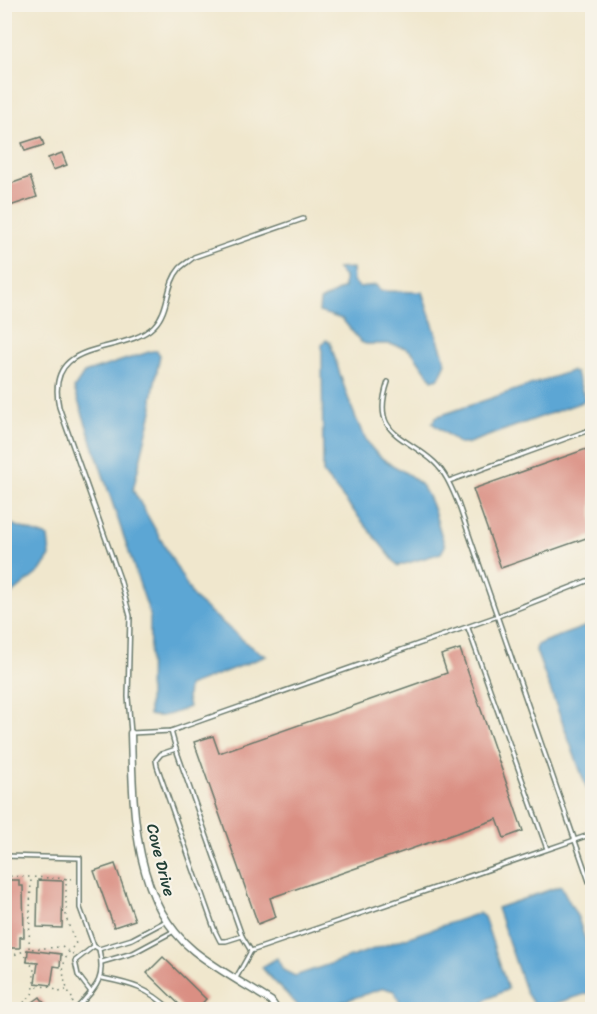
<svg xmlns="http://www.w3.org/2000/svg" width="597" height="1014" viewBox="0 0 597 1014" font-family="Sriracha,sans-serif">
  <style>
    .water { fill: #5ca6d4; stroke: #3e7284; stroke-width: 1.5 }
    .building { fill: #da8f83 }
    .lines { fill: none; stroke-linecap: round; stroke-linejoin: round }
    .service-casing { stroke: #68786a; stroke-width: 6 }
    .minor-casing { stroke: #68786a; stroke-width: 9 }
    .path { stroke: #68786a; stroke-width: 1.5; stroke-dasharray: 1.5 4.5; stroke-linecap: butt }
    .service { stroke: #fff; stroke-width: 3 }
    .minor { stroke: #fff; stroke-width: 6 }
    .labels { text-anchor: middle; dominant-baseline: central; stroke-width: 4.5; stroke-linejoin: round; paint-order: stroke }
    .street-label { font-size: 16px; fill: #1f3d34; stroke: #f7f3e8 }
  </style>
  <rect width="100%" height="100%" fill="#f7f3e8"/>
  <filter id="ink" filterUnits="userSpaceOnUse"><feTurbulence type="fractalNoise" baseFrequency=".0167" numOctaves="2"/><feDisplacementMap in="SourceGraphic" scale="12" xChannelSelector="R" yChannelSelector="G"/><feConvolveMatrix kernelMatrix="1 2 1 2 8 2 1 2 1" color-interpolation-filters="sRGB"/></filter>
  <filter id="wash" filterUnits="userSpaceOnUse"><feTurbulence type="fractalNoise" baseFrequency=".008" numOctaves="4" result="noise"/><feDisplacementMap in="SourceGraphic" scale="24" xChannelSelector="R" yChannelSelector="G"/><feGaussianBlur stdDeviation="1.35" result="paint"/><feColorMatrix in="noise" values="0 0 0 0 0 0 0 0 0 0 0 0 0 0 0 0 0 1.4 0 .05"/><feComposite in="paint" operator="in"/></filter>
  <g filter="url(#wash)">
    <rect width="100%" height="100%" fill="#f0e7cd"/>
    <g class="water">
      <path d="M352,268L353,281L359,287L376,285L380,291L422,292L446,363L439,378L432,380L413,353L406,348L389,344H366L361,342L342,319L319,312L320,301L344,288V277L337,269Z"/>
      <path d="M326,340L330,342C338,369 355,424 370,446C383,464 403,468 418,482C433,496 438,528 445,546L441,553L398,566L323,473L322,345Z"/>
      <path d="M152,351H157L160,355L152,398L153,407L133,490L194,598L251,647L266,656L188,686L187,698L189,707C177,712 163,719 149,715V709L150,615L74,388L84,373Z"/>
      <path d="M571,371L576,373L585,399L582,402L466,444H460L432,423L436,417Z"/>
      <path d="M5,522L48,537L50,556L40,571L5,600Z"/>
      <path d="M592,624V789H587L536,651L537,645L543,642Z"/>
      <path d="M561,886L578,918L592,960V992L537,1009L526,993L497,908Z"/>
      <path d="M479,913L484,917L508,989L487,999L478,1009H404L394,991L384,988L320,1009H301C294,1000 264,973 262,967L277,958L283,970L295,976Z"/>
    </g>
    <g id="blocks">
      <g class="building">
        <path d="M41,137L44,145L25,151L22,143Z"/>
        <path d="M62,153L67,165L53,170L48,158Z"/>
        <path d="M30,177L37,197L4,208V186Z"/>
        <path d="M592,447V536L501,568L473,489Z"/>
        <path d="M460,649L523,831L504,838L497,819L270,898L276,917L258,924L194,742L213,736L219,753L447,673L441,655Z"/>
        <path d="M115,864L135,920L114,927L94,871Z"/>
        <path d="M4,880H19V886H23L24,937H20V948H4Z"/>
        <path d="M38,880L63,881L62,928L37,927Z"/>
        <path d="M28,950L61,954L60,967L54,966L51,985L35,983L38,963L27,962Z"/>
        <path d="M163,957L206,999L196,1010H185L147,973Z"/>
        <path d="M40,997L49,1010H22Z"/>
      </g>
    </g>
  </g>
  <g filter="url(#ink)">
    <use href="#blocks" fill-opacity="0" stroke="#68786a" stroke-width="1.5"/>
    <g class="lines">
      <g class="service-casing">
        <g id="service">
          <path d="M303,219L194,257C190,261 184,264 180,268C165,285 170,310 154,326C123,357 44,335 59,407L120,579L130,616L128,697L131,733L171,731L498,616L592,579"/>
          <path d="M388,382C370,435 404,435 434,462C446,473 452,489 458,503L592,890"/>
          <path d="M449,481L592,429"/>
          <path d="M468,628L547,849"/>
          <path d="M171,731L176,749L161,754L156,760L157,766L215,931L220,941H226L242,936L251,951L236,978"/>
          <path d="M176,749L242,936"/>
          <path d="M4,856L80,858V908L94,946L99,949C106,981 96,987 75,1010"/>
          <path d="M99,949L132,939L166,921"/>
          <path d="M251,951L592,834"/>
          <path d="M102,962L133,953L174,931"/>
          <path d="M102,978C132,984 148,988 171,1010"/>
          <path d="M91,992L78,975L75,961L94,946"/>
        </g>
      </g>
      <g class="minor-casing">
        <path id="minor" d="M131,733C133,805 132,901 194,951C218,970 246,985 271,1001L277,1010"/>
      </g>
      <g class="path">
        <path d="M4,876L76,879"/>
        <path d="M66,878V918L76,944C58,960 61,982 74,1001L66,1010"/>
        <path d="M29,948L31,878"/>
        <path d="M4,959L29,949L62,947L73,954"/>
        <path d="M37,987L49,986L59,992L66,990"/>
        <path d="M14,1010C39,991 33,995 34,967L25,960L27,950"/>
      </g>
      <use href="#service" class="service"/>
      <use href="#minor" class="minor"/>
    </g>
  </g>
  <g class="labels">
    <g class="street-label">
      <text transform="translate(161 860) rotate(76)">Cove Drive</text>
    </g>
  </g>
  <rect width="597" height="1014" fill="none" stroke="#f7f3e8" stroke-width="24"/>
</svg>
